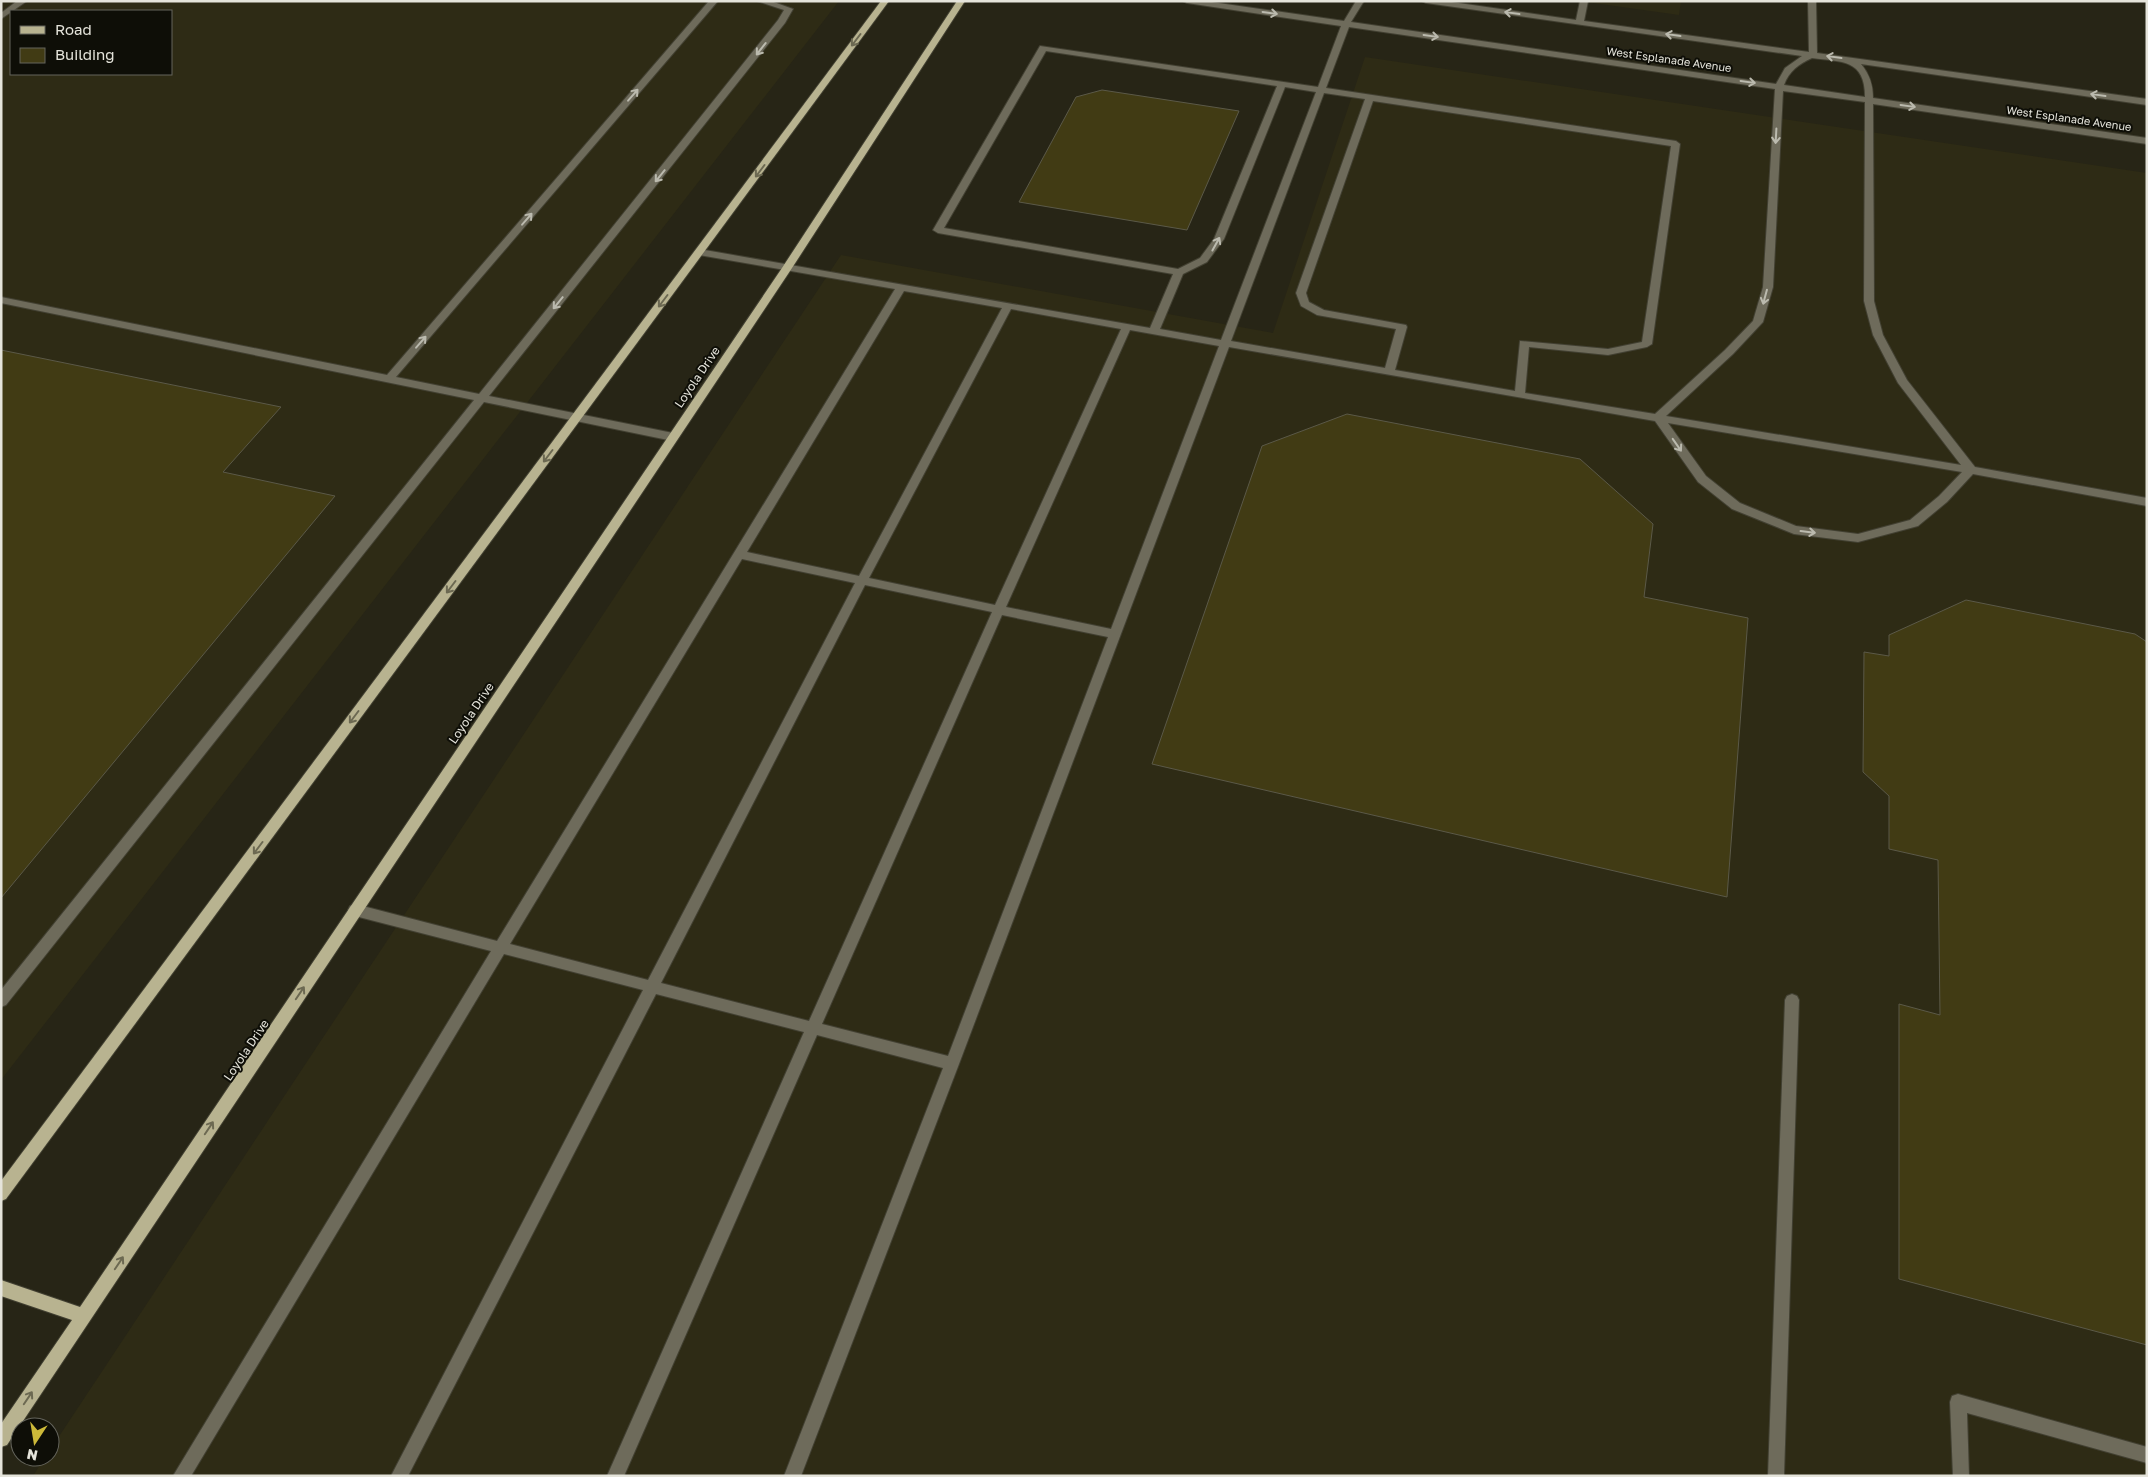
<svg xmlns="http://www.w3.org/2000/svg" width="2148" height="1477" viewBox="0 0 2148 1477" font-family="'Golos Text',sans-serif">
  <style>
    .built { fill: #2e2b15; fill-rule: evenodd }
    .building { fill: #413b14; stroke: #5b5948 }
    .lines { fill: none; stroke-linecap: round; stroke-linejoin: round }
    .minor-casing { stroke: #424032; stroke-width: 2 }
    .major-casing { stroke: #424032; stroke-width: 2 }
    .minor { fill: #6e6b5b; fill-rule: evenodd }
    .major { fill: #b8b390; fill-rule: evenodd }
    .oneway { stroke: #bbbaae }
    .oneway2 { stroke: #6c6952 }
    .labels { text-anchor: middle; dominant-baseline: central; stroke-width: 4; stroke-linejoin: round; paint-order: stroke }
    .far-street-label { font-size: 11px; fill: #e5e4db; stroke: #0e0e07 }
    .street-label { font-size: 12px; fill: #e5e4db; stroke: #0e0e07 }
  </style>
  <rect width="100%" height="100%" fill="#272516"/>
  <g class="built">
    <path d="M1,1H839L1,1080ZM11,11H171V74H11Z"/>
    <path d="M1579,1H1681L1679,15Z"/>
    <path d="M1365,57L2147,173V1476H33L45,1457H50V1450L841,255L1273,333Z"/>
  </g>
  <g class="building">
    <path d="M1102,90L1239,111L1187,230L1019,202L1076,97Z"/>
    <path d="M1,350L281,407L223,472L335,496L1,898Z"/>
    <path d="M1347,414L1580,459L1653,524L1644,597L1748,618L1727,897L1152,764L1262,446Z"/>
    <path d="M1966,600L2135,634L2147,642V1345L1899,1279V1004L1940,1015L1938,860L1889,849V796L1863,772L1864,652L1889,656V635Z"/>
  </g>
  <g class="lines">
    <g class="minor-casing">
      <g id="minor">
        <path d="M17,1H27L1,19V13Z"/>
        <path d="M709,1H718L396,377L479,394L778,20L784,10L757,1H771L793,9L785,23L489,396L673,433L677,435L678,437L677,439L673,441L484,402L6,1005L1,1007V990L474,400L1,303V297L387,375Z"/>
        <path d="M1183,1H1205L1344,21L1356,1H1364L1351,22L1776,84L1785,68L1802,56L1426,3L1422,1H1445L1576,20L1580,1H1588L1584,21L1809,52L1808,1H1816L1817,53L2147,99V105L1861,64C1870,75 1873,85 1873,98L2147,138V144L1873,104L1874,301L1883,335L1907,380L1975,467L2147,498V506L1973,474L1947,502L1918,526L1858,542L1794,534L1732,509L1698,482L1655,421L1229,347L959,1064L801,1476H784L943,1068L817,1035L624,1476H607L804,1032L656,994L408,1476H391L643,990L504,954L191,1476H173L491,951L355,916L350,914L348,910L350,906L355,904L497,941L895,289L699,255L694,252L699,249L1150,328L1173,274L938,233L933,230L1040,46L1318,87L1341,26L1187,3ZM1349,27L1775,89L1763,287L1753,321L1725,350L1655,414L1525,393L1529,347L1608,355L1647,347L1652,344L1680,144L1676,141L1326,88ZM1046,51L1277,86L1214,239L1200,258L1178,269L944,228ZM1812,58C1842,62 1865,59 1865,97L1784,85C1789,71 1799,64 1812,58ZM1285,87L1316,92L1221,340L1160,329L1183,274L1207,262L1224,239ZM1783,91L1865,102L1864,301L1873,335L1898,383L1961,465L1666,416L1733,354L1763,322L1773,287ZM1324,93L1365,99L1296,293L1301,306L1317,315L1396,329L1385,368L1231,341ZM1373,101L1671,146L1642,342L1608,349L1520,341L1515,391L1395,370L1407,327L1406,325L1324,310L1309,302L1306,293ZM904,291L1002,308L859,576L747,552ZM1011,309L1121,329L995,605L869,578ZM1130,330L1219,346L1111,629L1006,607ZM1668,423L1962,472L1939,496L1910,520L1858,534L1796,526L1740,503L1706,476ZM742,559L855,583L648,980L510,944ZM865,585L992,612L809,1021L661,983ZM1002,615L1108,637L948,1056L822,1024Z"/>
        <path d="M1792,994L1797,996L1799,1000L1784,1476H1768L1785,1000L1787,996Z"/>
        <path d="M1958,1394L2147,1447V1463L1967,1413L1969,1476H1953L1950,1402L1952,1396Z"/>
      </g>
    </g>
    <g class="major-casing">
      <g id="major">
        <path d="M881,1H889L6,1199L1,1201V1181Z"/>
        <path d="M957,1H965L792,268L7,1445L1,1447V1424L72,1320L1,1296V1280L80,1307L782,268Z"/>
      </g>
    </g>
    <use href="#minor" class="minor"/>
    <use href="#major" class="major"/>
  </g>
  <defs><path id="oneway-shaft" d="M-6 0H5M1.5-3L5.5 0L1.5 3" fill="none" stroke-width="1.6" stroke-linecap="round" stroke-linejoin="round" transform="scale(1.25)"/></defs>
  <g class="oneway">
    <use href="#oneway-shaft" transform="translate(1270 13) rotate(8)"/>
    <use href="#oneway-shaft" transform="translate(1512 13) rotate(-172)"/>
    <use href="#oneway-shaft" transform="translate(1673 35) rotate(-172)"/>
    <use href="#oneway-shaft" transform="translate(1431 36) rotate(8)"/>
    <use href="#oneway-shaft" transform="translate(761 49) rotate(128)"/>
    <use href="#oneway-shaft" transform="translate(1834 57) rotate(-172)"/>
    <use href="#oneway-shaft" transform="translate(1748 82) rotate(8)"/>
    <use href="#oneway-shaft" transform="translate(633 95) rotate(-49)"/>
    <use href="#oneway-shaft" transform="translate(2098 95) rotate(-172)"/>
    <use href="#oneway-shaft" transform="translate(1908 106) rotate(8)"/>
    <use href="#oneway-shaft" transform="translate(1776 136) rotate(93)"/>
    <use href="#oneway-shaft" transform="translate(660 176) rotate(129)"/>
    <use href="#oneway-shaft" transform="translate(527 219) rotate(-49)"/>
    <use href="#oneway-shaft" transform="translate(1216 244) rotate(-61)"/>
    <use href="#oneway-shaft" transform="translate(1765 297) rotate(105)"/>
    <use href="#oneway-shaft" transform="translate(558 303) rotate(129)"/>
    <use href="#oneway-shaft" transform="translate(421 342) rotate(-49)"/>
    <use href="#oneway-shaft" transform="translate(1677 445) rotate(55)"/>
    <use href="#oneway-shaft" transform="translate(1808 532) rotate(7)"/>
  </g>
  <g class="oneway2">
    <use href="#oneway-shaft" transform="translate(856 40) rotate(127)"/>
    <use href="#oneway-shaft" transform="translate(760 171) rotate(127)"/>
    <use href="#oneway-shaft" transform="translate(663 301) rotate(127)"/>
    <use href="#oneway-shaft" transform="translate(548 456) rotate(127)"/>
    <use href="#oneway-shaft" transform="translate(451 587) rotate(127)"/>
    <use href="#oneway-shaft" transform="translate(354 717) rotate(127)"/>
    <use href="#oneway-shaft" transform="translate(258 848) rotate(127)"/>
    <use href="#oneway-shaft" transform="translate(300 993) rotate(-56)"/>
    <use href="#oneway-shaft" transform="translate(209 1128) rotate(-56)"/>
    <use href="#oneway-shaft" transform="translate(119 1263) rotate(-56)"/>
    <use href="#oneway-shaft" transform="translate(28 1398) rotate(-56)"/>
  </g>
  <g class="labels">
    <g class="far-street-label">
      <text transform="translate(1669 59) rotate(8)">West Esplanade Avenue</text>
      <text transform="translate(2069 118) rotate(8)">West Esplanade Avenue</text>
    </g>
    <g class="street-label">
      <text transform="translate(697 377) rotate(-56)">Loyola Drive</text>
      <text transform="translate(471 713) rotate(-56)">Loyola Drive</text>
      <text transform="translate(246 1050) rotate(-56)">Loyola Drive</text>
    </g>
  </g>
  <rect width="2148" height="1477" fill="none" stroke="#e5e4db" stroke-width="5"/>
  <rect x="10" y="10" width="162" height="65" fill="#0e0e07" stroke="#64645c"/>
  <rect x="20" y="26" width="25" height="8" fill="#b8b390" stroke="#64645c"/>
  <text x="55" y="35" font-size="15" fill="#e5e4db">Road</text>
  <rect x="20" y="48" width="25" height="15" fill="#413b14" stroke="#64645c"/>
  <text x="55" y="60" font-size="15" fill="#e5e4db">Building</text>
  <g transform="translate(35 1442) rotate(192)"><circle r="24" fill="#0e0e07" stroke="#64645c"/>
  <path d="M0-4L9 19L0 12L-9 19Z" fill="#ccb939"/>
  <text y="-8" font-size="14" font-weight="bold" text-anchor="middle" fill="#e5e4db">N</text>
  </g>
</svg>
